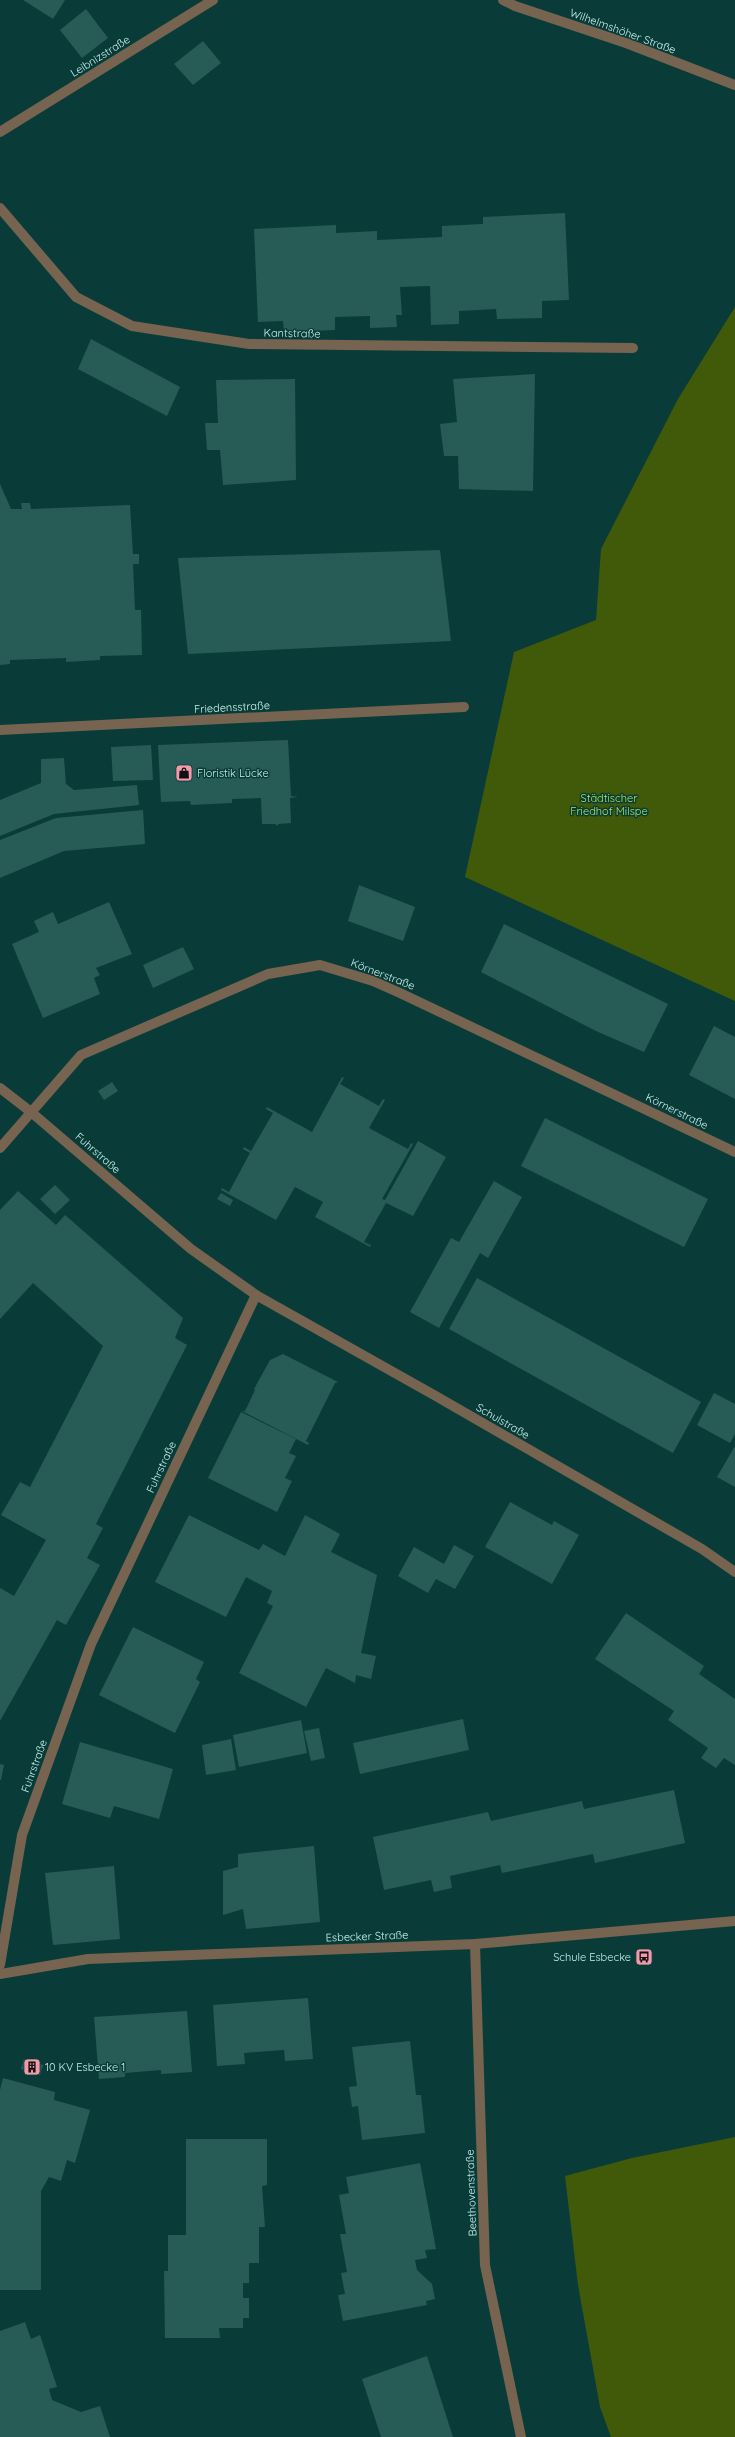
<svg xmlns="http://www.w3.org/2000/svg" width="735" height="2437" viewBox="0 0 735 2437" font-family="Quicksand,sans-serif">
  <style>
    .green { fill: #405a0a }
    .building { fill: #265b56 }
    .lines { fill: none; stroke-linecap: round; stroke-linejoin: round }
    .street { stroke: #766350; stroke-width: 10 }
    .labels { text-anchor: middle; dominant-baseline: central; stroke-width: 3; stroke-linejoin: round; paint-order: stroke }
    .street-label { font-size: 11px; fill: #c8f1ec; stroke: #093c38 }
    .poi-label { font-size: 11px; fill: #c8f1ec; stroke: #093c38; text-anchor: start }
    .park-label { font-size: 11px; fill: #b2e55f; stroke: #093c38 }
  </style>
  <rect width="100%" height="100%" fill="#093c38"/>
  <g class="green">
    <path d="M735,307V1001L465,877L514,652L596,620L601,549L678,399Z"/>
    <path d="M735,2137V2437H611L600,2407L578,2285L565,2176L632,2158Z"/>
  </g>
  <g class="building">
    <path d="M23,0H65L53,19Z"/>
    <path d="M86,9L108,38L82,58L60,30Z"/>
    <path d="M203,41L221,63L193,85L174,64Z"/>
    <path d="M565,213L569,300L542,301V318L497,319L496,309L459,311V324L431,325L430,286L400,287L402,315H396L397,327L370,328V316L335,317V330L284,332L283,321L258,322L254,229L336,225V233L377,231V240L442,237V226L483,224V217Z"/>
    <path d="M91,339L180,387L167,416L78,369Z"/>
    <path d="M535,374L533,491L459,489L458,456H444L440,424L457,422L453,379Z"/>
    <path d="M295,379L296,480L223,485L220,450H207L205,423H218L216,380Z"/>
    <path d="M0,484L11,509H22L21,503H30L31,509L130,505L133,554H139V564H133L135,610H141L142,655L100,656V660L66,662V658L10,660V664L0,665Z"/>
    <path d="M440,550L451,641L188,654L178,558Z"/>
    <path d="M288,740L291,796L298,797L290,798L291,823L278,824V826L275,824H262L261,798L232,799V803L191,805L190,801L161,802L158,745Z"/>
    <path d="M151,745L153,780L113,781L111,747Z"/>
    <path d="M64,758L66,784L74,790L137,785L139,805L54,814L0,836V800L41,783V759Z"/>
    <path d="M143,810L145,844L64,851L0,878V840L56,818Z"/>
    <path d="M359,885L415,907L403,941L348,921Z"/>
    <path d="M109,902L132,954L96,968L100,975L94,978L100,994L43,1018L12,944L39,932L34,921L53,912L58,924Z"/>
    <path d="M504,924L668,1004L644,1052L596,1031L481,972Z"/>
    <path d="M183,947L194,969L153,988L143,965Z"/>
    <path d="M714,1026L735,1037V1099L689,1075Z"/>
    <path d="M342,1077L344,1078L340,1084L379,1106L383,1099L385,1100L369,1128L408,1149L411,1143L413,1144L382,1199L385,1200L418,1141L446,1157L413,1216L386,1203L364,1242L371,1245L370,1247L315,1217L323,1202L295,1187L276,1220L221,1190L222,1188L229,1192L250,1153L243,1149L244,1147L251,1151L273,1113L266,1109L267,1107L312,1132Z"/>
    <path d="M112,1082L118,1091L104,1100L98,1091Z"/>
    <path d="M545,1118L708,1199L684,1247L521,1166Z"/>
    <path d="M494,1181L522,1197L488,1258L480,1253L439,1328L410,1312L451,1238L459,1242Z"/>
    <path d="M55,1185L70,1200L55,1214L40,1199Z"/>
    <path d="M18,1191L56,1225L65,1215L183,1318L175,1338L187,1345L96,1524L103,1528L87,1558L100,1565L66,1625L57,1620L0,1721V1588L14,1596L46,1540L1,1515L20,1482L30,1487L103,1346L33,1283L0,1319V1210Z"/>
    <path d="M221,1193L233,1200L230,1206L217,1199Z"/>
    <path d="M477,1278L701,1402L673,1453L449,1329Z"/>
    <path d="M283,1354L338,1382L335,1383L306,1441L309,1443L308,1445L242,1411H245L255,1390L254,1389L270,1360Z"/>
    <path d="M714,1393L735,1404V1434L730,1443L697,1425Z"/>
    <path d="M241,1412L296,1439L289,1453L296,1456L285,1478L292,1481L277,1512L208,1478Z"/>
    <path d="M735,1446V1487L717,1477Z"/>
    <path d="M510,1502L552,1525L554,1521L579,1535L552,1584L485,1547Z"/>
    <path d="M189,1515L259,1550L263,1544L285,1556L305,1515L340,1534L331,1552L377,1575L361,1653L376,1656L371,1679L356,1675L355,1683L326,1668L306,1707L239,1673L273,1606L267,1603L272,1591L246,1577L226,1617L155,1582Z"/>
    <path d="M454,1545L474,1556L455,1589L436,1579L428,1593L398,1576L414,1547L444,1564Z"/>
    <path d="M626,1613L704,1666L699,1674L735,1699V1765L724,1758L716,1768L701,1758L708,1748L668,1720L674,1711L595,1659Z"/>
    <path d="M133,1627L204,1662L196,1679L200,1682L175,1733L99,1695Z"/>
    <path d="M463,1719L469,1750L360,1774L353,1743Z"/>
    <path d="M301,1720L307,1753L239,1767L233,1735Z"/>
    <path d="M319,1728L325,1758L311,1761L304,1731Z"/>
    <path d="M231,1739L236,1770L206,1775L202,1745Z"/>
    <path d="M80,1742L173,1769L159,1819L114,1806L110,1818L62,1804Z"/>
    <path d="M0,1764L4,1765L1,1780H0Z"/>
    <path d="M674,1790L685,1843L595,1863L593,1854L502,1873L500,1865L450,1876L452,1888L434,1892L431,1880L384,1890L373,1837L488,1812L491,1821L582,1801L584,1809Z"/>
    <path d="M314,1846L320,1922L246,1929L243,1909L223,1915V1871L238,1867V1854Z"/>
    <path d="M114,1866L120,1939L53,1945L45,1873Z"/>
    <path d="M308,1998L313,2059L285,2061L284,2050L244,2053L245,2064L217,2066L213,2005Z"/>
    <path d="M187,2011L192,2072L161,2074V2070L125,2073V2077L99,2079L94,2017Z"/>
    <path d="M410,2041L416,2095H421L425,2133L362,2140L358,2106L352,2107L349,2087L357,2086L352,2047Z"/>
    <path d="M24,2059L43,2065L40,2075L21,2069Z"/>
    <path d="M3,2078L55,2092L54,2100L90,2110L75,2163L67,2160L61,2181L49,2177L41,2191V2290H0V2090Z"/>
    <path d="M186,2139H267V2185L262,2186L265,2227H259V2263H249V2283H243V2298H249V2318H243V2328H219L220,2338H165L164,2271H168V2235H186Z"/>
    <path d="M420,2163L436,2249L425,2250L427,2258L415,2260L417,2270L432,2284L435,2299L426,2301L427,2305L343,2321L338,2295L345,2294L341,2273L347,2272L340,2234H346L339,2195L349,2193L346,2177Z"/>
    <path d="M25,2322L31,2339L40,2335L57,2387L49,2389L52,2400L81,2412L100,2406L110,2437H0V2331Z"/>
    <path d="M427,2356L453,2437H381L362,2379Z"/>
  </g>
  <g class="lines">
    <g class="street">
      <path d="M503,0L515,6L626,43L735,85"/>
      <path d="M0,132L213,0"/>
      <path d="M0,208L76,297L132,326L249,344L633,348"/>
      <path d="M0,730L464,707"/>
      <path d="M0,1088L31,1112L191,1249L256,1295L434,1395L702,1549L735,1572"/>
      <path d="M0,1148L81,1055L268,974L320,965L373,981L400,993L735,1152"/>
      <path d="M475,1944L485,2265L521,2437"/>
      <path d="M0,1965L22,1835L91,1644L256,1295"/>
      <path d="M0,1974L88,1959L475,1944L735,1921"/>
    </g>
  </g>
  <defs>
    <g id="shop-square" transform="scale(0.9)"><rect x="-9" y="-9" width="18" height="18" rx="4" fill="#f39aab" stroke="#093c38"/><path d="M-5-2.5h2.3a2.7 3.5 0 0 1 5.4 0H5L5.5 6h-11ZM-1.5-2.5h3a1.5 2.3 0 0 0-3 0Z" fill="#111"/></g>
    <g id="bus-square" transform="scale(0.9)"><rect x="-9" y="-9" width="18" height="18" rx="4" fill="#f39aab" stroke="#093c38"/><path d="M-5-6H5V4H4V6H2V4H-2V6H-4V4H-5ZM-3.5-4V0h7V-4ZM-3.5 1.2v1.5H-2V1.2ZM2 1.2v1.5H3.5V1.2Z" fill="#111"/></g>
    <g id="building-square" transform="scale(0.9)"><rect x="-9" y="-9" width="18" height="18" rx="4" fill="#f39aab" stroke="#093c38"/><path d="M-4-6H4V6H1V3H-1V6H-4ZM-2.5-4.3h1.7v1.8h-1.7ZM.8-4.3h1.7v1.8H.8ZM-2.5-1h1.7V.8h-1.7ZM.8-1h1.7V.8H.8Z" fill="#111"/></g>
  </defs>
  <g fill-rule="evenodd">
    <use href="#shop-square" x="184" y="773"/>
    <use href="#bus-square" x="644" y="1957"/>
    <use href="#building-square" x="32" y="2067"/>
  </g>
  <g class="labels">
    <g class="street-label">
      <text transform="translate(623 31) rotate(20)">Wilhelmshöher Straße</text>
      <text transform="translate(100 56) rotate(-32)">Leibnizstraße</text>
      <text transform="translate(292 333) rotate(1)">Kantstraße</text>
      <text transform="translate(232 707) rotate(-3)">Friedensstraße</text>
      <text transform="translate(383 974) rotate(21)">Körnerstraße</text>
      <text transform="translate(677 1111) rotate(26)">Körnerstraße</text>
      <text transform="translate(98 1153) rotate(41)">Fuhrstraße</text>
      <text transform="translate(503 1421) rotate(30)">Schulstraße</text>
      <text transform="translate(161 1467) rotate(-65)">Fuhrstraße</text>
      <text transform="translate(34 1766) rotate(-70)">Fuhrstraße</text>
      <text transform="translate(367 1936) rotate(-2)">Esbecker Straße</text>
      <text transform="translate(471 2193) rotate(-92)">Beethovenstraße</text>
    </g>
    <g class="poi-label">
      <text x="197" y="773">Floristik Lücke</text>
      <text x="631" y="1957" text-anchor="end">Schule Esbecke</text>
      <text x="45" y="2067">10 KV Esbecke 1</text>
    </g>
    <g class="park-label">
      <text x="609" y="798">Städtischer<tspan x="609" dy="13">Friedhof Milspe</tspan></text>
    </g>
  </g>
</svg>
